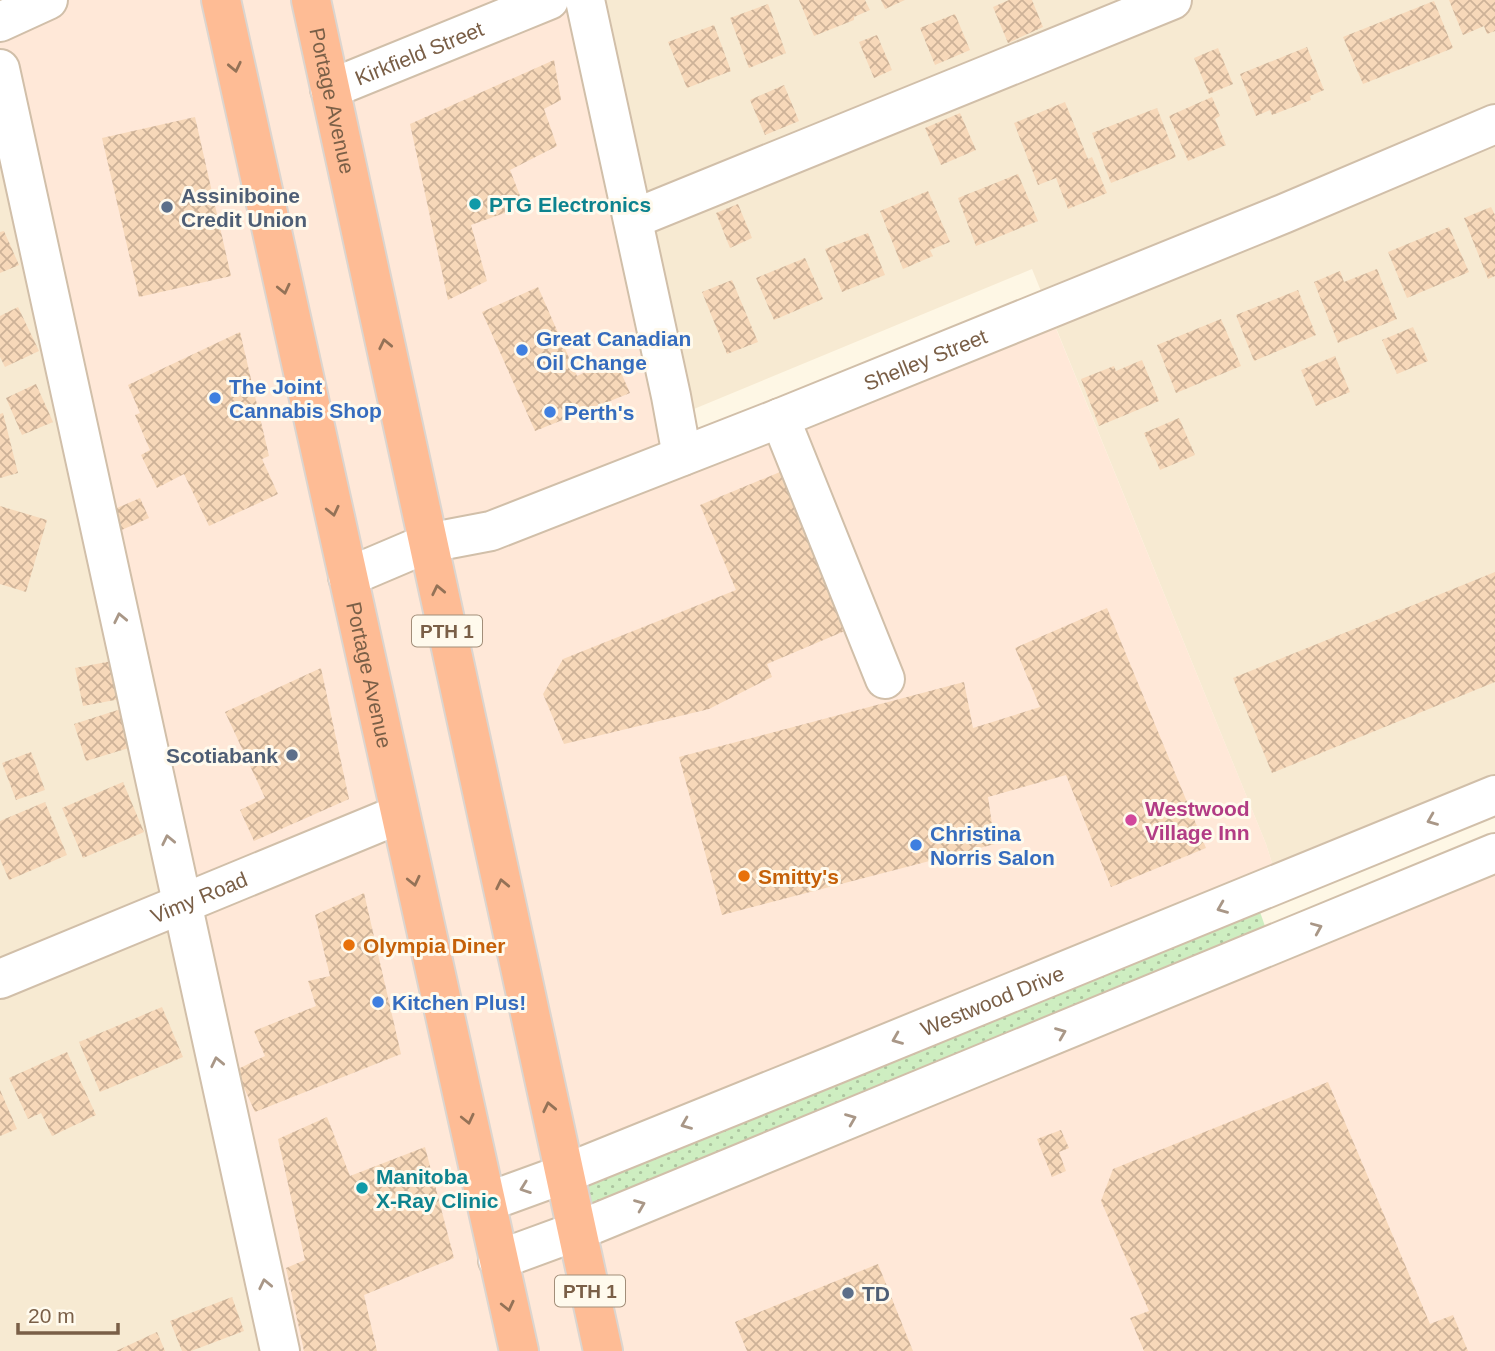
<svg xmlns="http://www.w3.org/2000/svg" width="1495" height="1351" viewBox="0 0 1495 1351" font-family="Helvetica,sans-serif">
  <style>
    .residential { fill: #f7ead2 }
    .commercial { fill: #ffe8d8 }
    .grass { fill: url(#grass-dots) }
    .building { fill: url(#building-cross-hatch) }
    .lines { fill: none; stroke-linecap: round; stroke-linejoin: round }
    .minor-casing { stroke: #d1bfa9; stroke-width: 42 }
    .highway-casing { stroke: #dcd5cf; stroke-width: 42 }
    .minor { stroke: #fff; stroke-width: 38 }
    .highway { stroke: #febc95; stroke-width: 38 }
    .oneway { stroke: #947257 }
    .oneway2 { stroke: #a99787 }
    .culture-dot { fill: #0f9aa8; stroke: #fffaed; stroke-width: 2.5 }
    .service-dot { fill: #5c6f8a; stroke: #fffaed; stroke-width: 2.5 }
    .shop-dot { fill: #3f7fe0; stroke: #fffaed; stroke-width: 2.5 }
    .hotel-dot { fill: #d1479c; stroke: #fffaed; stroke-width: 2.5 }
    .food-dot { fill: #e8710a; stroke: #fffaed; stroke-width: 2.5 }
    .labels { text-anchor: middle; dominant-baseline: central; stroke-width: 6; stroke-linejoin: round; paint-order: stroke }
    .shield { fill: #fffaed; stroke: #a28e79; stroke-width: 2 }
    .shield-label { font-size: 19px; font-weight: bold; fill: #7a5f47 }
    .street-label { font-size: 21px; fill: #7a5f47; stroke: #fffaed }
    .service-label { font-size: 21px; font-weight: bold; fill: #4e5e75; stroke: #fffaed; text-anchor: start }
    .culture-label { font-size: 21px; font-weight: bold; fill: #0d838f; stroke: #fffaed; text-anchor: start }
    .shop-label { font-size: 21px; font-weight: bold; fill: #366cbe; stroke: #fffaed; text-anchor: start }
    .hotel-label { font-size: 21px; font-weight: bold; fill: #b23c85; stroke: #fffaed; text-anchor: start }
    .food-label { font-size: 21px; font-weight: bold; fill: #c56008; stroke: #fffaed; text-anchor: start }
  </style>
  <defs>
    <pattern id="grass-dots" width="8" height="8" patternUnits="userSpaceOnUse" patternTransform="scale(1.75)"><rect width="8" height="8" fill="#ceeec1"/><path d="M2 2h.1M6 6h.1" fill="none" stroke="#acc49f" stroke-width="1.8" stroke-linecap="round"/></pattern>
    <pattern id="building-cross-hatch" width="8" height="8" patternUnits="userSpaceOnUse" patternTransform="scale(1.75)"><rect width="8" height="8" fill="#f7d8b9"/><path d="M0 0l8 8M0 8l8-8" fill="none" stroke="#cdb298"/></pattern>
  </defs>
  <rect width="100%" height="100%" fill="#fef7e5"/>
  <g class="residential">
    <path d="M586,0H1495V795L1278,882L1266,844L1032,269L677,416Z"/>
    <path d="M0,69L280,1351H0Z"/>
  </g>
  <path class="commercial" d="M0,0H585L682,456L1048,309L1266,844L1278,882L626,1148L1495,853V1351H280L0,69Z"/>
  <path class="grass" d="M1254,895L1272,946L577,1231L564,1174Z"/>
  <g class="building">
    <path d="M799,0H865L870,10L854,17V20L814,36Z"/>
    <path d="M881,0H905L885,9Z"/>
    <path d="M1009,0H1032L1043,27L1008,43L993,7Z"/>
    <path d="M1449,0H1495V31L1487,34L1484,26L1463,35Z"/>
    <path d="M1434,1L1453,48L1363,84L1343,37Z"/>
    <path d="M768,4L786,53L749,68L730,18Z"/>
    <path d="M955,14L970,50L935,65L920,28Z"/>
    <path d="M714,25L731,71L687,88L668,42Z"/>
    <path d="M877,35L892,70L874,78L859,42Z"/>
    <path d="M1307,47L1324,90L1310,96L1311,100L1272,115L1270,110L1256,116L1240,74Z"/>
    <path d="M1218,48L1233,84L1209,94L1194,58Z"/>
    <path d="M554,60L561,100L544,109L557,146L510,170L524,206L471,225L487,281L448,300L410,124Z"/>
    <path d="M784,85L799,121L765,135L750,100Z"/>
    <path d="M1212,97L1220,116L1215,119L1226,145L1188,161L1169,116Z"/>
    <path d="M1065,102L1088,159L1092,157L1107,193L1068,209L1056,178L1038,185L1014,123Z"/>
    <path d="M1157,108L1176,157L1111,183L1092,133Z"/>
    <path d="M960,113L976,150L941,165L925,128Z"/>
    <path d="M195,117L231,276L139,297L102,138Z"/>
    <path d="M1018,174L1038,221L976,246L958,198Z"/>
    <path d="M928,191L950,242L930,250L933,256L903,269L880,211Z"/>
    <path d="M738,204L752,238L730,248L716,213Z"/>
    <path d="M1491,207L1495,215V276L1488,279L1464,218Z"/>
    <path d="M1449,227L1469,272L1407,298L1388,252Z"/>
    <path d="M4,231L19,265L0,273V232Z"/>
    <path d="M868,233L885,275L842,292L825,249Z"/>
    <path d="M805,258L823,299L774,320L756,278Z"/>
    <path d="M1377,269L1397,319L1338,343L1314,282L1340,271L1344,282Z"/>
    <path d="M732,280L758,342L727,354L702,292Z"/>
    <path d="M538,287L577,376L615,359L630,393L535,431L482,312Z"/>
    <path d="M1298,290L1316,335L1254,361L1236,315Z"/>
    <path d="M18,307L39,351L5,367L0,357V316Z"/>
    <path d="M1221,319L1241,366L1176,393L1157,345Z"/>
    <path d="M1413,327L1428,361L1397,374L1382,340Z"/>
    <path d="M240,332L269,456L262,459L278,494L209,526L184,474L157,488L141,455L150,450L135,415L140,413L128,385Z"/>
    <path d="M1335,356L1350,392L1316,406L1301,370Z"/>
    <path d="M1142,360L1159,401L1099,426L1081,379L1114,366L1116,371Z"/>
    <path d="M36,384L53,422L22,435L6,398Z"/>
    <path d="M3,413L18,473L0,478V414Z"/>
    <path d="M1179,418L1195,455L1160,470L1144,433Z"/>
    <path d="M780,472L847,630L767,664L772,677L709,709L564,744L543,694L563,659L736,590L700,505Z"/>
    <path d="M140,498L149,518L117,532L108,512Z"/>
    <path d="M0,506L47,520L26,592L0,584Z"/>
    <path d="M1495,572V682L1272,773L1233,678Z"/>
    <path d="M1107,608L1206,848L1111,887L1066,775L988,797L995,844L722,915L679,757L964,682L973,728L1040,707L1015,648Z"/>
    <path d="M112,661L120,699L83,706L75,668Z"/>
    <path d="M321,668L349,799L254,841L240,810L265,798L225,712Z"/>
    <path d="M121,709L132,747L86,761L74,724Z"/>
    <path d="M31,752L45,790L16,800L2,763Z"/>
    <path d="M123,782L144,832L83,858L62,808Z"/>
    <path d="M45,802L67,855L9,880L0,859V821Z"/>
    <path d="M364,893L401,1054L255,1112L236,1070L265,1056L254,1031L316,1006L308,981L330,976L315,915Z"/>
    <path d="M162,1007L183,1057L100,1092L79,1042Z"/>
    <path d="M67,1052L96,1115L52,1136L41,1113L28,1119L9,1078Z"/>
    <path d="M1328,1082L1430,1324L1453,1315L1468,1351H1144L1130,1318L1149,1311L1101,1201L1113,1169Z"/>
    <path d="M0,1090L17,1129L0,1136Z"/>
    <path d="M327,1117L350,1176L425,1147L454,1258L364,1295L377,1351H304L286,1268L305,1260L278,1139Z"/>
    <path d="M1061,1130L1069,1148L1059,1152L1066,1171L1052,1177L1037,1139Z"/>
    <path d="M878,1264L913,1351H747L735,1322Z"/>
    <path d="M232,1297L244,1331L191,1351H182L170,1321Z"/>
    <path d="M157,1332L165,1351H116Z"/>
  </g>
  <g class="lines">
    <g class="minor-casing">
      <g id="minor">
        <path d="M585,0L671,396L682,456"/>
        <path d="M0,22L48,0"/>
        <path d="M0,69L280,1351"/>
        <path id="s1" d="M330,89L549,0"/>
        <path d="M633,219L1172,0"/>
        <path d="M780,418L885,679"/>
        <path id="s2" d="M348,577L428,543L491,531L780,418L1283,214L1495,124"/>
        <path id="s3" d="M0,979L400,814"/>
        <path id="s4" d="M487,1202L564,1174L834,1065L1495,795"/>
        <path d="M498,1260L577,1231L1495,853"/>
      </g>
    </g>
    <g class="highway-casing">
      <g id="highway">
        <path id="s5" d="M221,0L519,1351"/>
        <path id="s6" d="M311,0L603,1351"/>
      </g>
    </g>
    <use href="#minor" class="minor"/>
    <use href="#highway" class="highway"/>
  </g>
  <defs><path id="oneway-chevron" d="M-2-3.5L2.5 0L-2 3.5" fill="none" stroke-width="1.6" stroke-linecap="round" stroke-linejoin="round" transform="scale(1.75)"/></defs>
  <g class="oneway">
    <use href="#oneway-chevron" transform="translate(235 67) rotate(78)"/>
    <use href="#oneway-chevron" transform="translate(284 289) rotate(77)"/>
    <use href="#oneway-chevron" transform="translate(385 344) rotate(-102)"/>
    <use href="#oneway-chevron" transform="translate(333 511) rotate(77)"/>
    <use href="#oneway-chevron" transform="translate(438 590) rotate(-102)"/>
    <use href="#oneway-chevron" transform="translate(414 881) rotate(77)"/>
    <use href="#oneway-chevron" transform="translate(502 884) rotate(-102)"/>
    <use href="#oneway-chevron" transform="translate(549 1107) rotate(-102)"/>
    <use href="#oneway-chevron" transform="translate(468 1119) rotate(77)"/>
    <use href="#oneway-chevron" transform="translate(508 1306) rotate(77)"/>
  </g>
  <g class="oneway2">
    <use href="#oneway-chevron" transform="translate(120 618) rotate(-102)"/>
    <use href="#oneway-chevron" transform="translate(1432 820) rotate(158)"/>
    <use href="#oneway-chevron" transform="translate(168 840) rotate(-102)"/>
    <use href="#oneway-chevron" transform="translate(1222 908) rotate(158)"/>
    <use href="#oneway-chevron" transform="translate(1317 928) rotate(-23)"/>
    <use href="#oneway-chevron" transform="translate(1061 1033) rotate(-22)"/>
    <use href="#oneway-chevron" transform="translate(897 1039) rotate(158)"/>
    <use href="#oneway-chevron" transform="translate(217 1062) rotate(-102)"/>
    <use href="#oneway-chevron" transform="translate(851 1119) rotate(-22)"/>
    <use href="#oneway-chevron" transform="translate(686 1124) rotate(158)"/>
    <use href="#oneway-chevron" transform="translate(525 1188) rotate(160)"/>
    <use href="#oneway-chevron" transform="translate(640 1205) rotate(-22)"/>
    <use href="#oneway-chevron" transform="translate(265 1284) rotate(-102)"/>
  </g>
  <g class="culture-dot">
    <circle cx="475" cy="204" r="7"/>
    <circle cx="362" cy="1188" r="7"/>
  </g>
  <g class="service-dot">
    <circle cx="167" cy="207" r="7"/>
    <circle cx="292" cy="755" r="7"/>
    <circle cx="848" cy="1293" r="7"/>
  </g>
  <g class="shop-dot">
    <circle cx="522" cy="350" r="7"/>
    <circle cx="215" cy="398" r="7"/>
    <circle cx="550" cy="412" r="7"/>
    <circle cx="916" cy="845" r="7"/>
    <circle cx="378" cy="1002" r="7"/>
  </g>
  <circle class="hotel-dot" cx="1131" cy="820" r="7"/>
  <g class="food-dot">
    <circle cx="744" cy="876" r="7"/>
    <circle cx="349" cy="945" r="7"/>
  </g>
  <g class="labels">
    <g class="shield">
      <rect x="412" y="615.5" width="70" height="31" rx="5"/>
      <rect x="555" y="1275.5" width="70" height="31" rx="5"/>
    </g>
    <g class="shield-label">
      <text x="447" y="631">PTH 1</text>
      <text x="590" y="1291">PTH 1</text>
    </g>
    <g class="street-label">
      <text stroke="none"><textPath href="#s1" startOffset="96">Kirkfield Street</textPath></text>
      <text stroke="none"><textPath href="#s6" startOffset="103">Portage Avenue</textPath></text>
      <text stroke="none"><textPath href="#s2" startOffset="618">Shelley Street</textPath></text>
      <text stroke="none"><textPath href="#s5" startOffset="691">Portage Avenue</textPath></text>
      <text stroke="none"><textPath href="#s3" startOffset="215">Vimy Road</textPath></text>
      <text stroke="none"><textPath href="#s4" startOffset="544">Westwood Drive</textPath></text>
    </g>
    <g class="service-label">
      <text x="181" y="195">Assiniboine<tspan x="181" dy="24">Credit Union</tspan></text>
      <text x="278" y="755" text-anchor="end">Scotiabank</text>
      <text x="862" y="1293">TD</text>
    </g>
    <g class="culture-label">
      <text x="489" y="204">PTG Electronics</text>
      <text x="376" y="1176">Manitoba<tspan x="376" dy="24">X-Ray Clinic</tspan></text>
    </g>
    <g class="shop-label">
      <text x="536" y="338">Great Canadian<tspan x="536" dy="24">Oil Change</tspan></text>
      <text x="229" y="386">The Joint<tspan x="229" dy="24">Cannabis Shop</tspan></text>
      <text x="564" y="412">Perth's</text>
      <text x="930" y="833">Christina<tspan x="930" dy="24">Norris Salon</tspan></text>
      <text x="392" y="1002">Kitchen Plus!</text>
    </g>
    <g class="hotel-label">
      <text x="1145" y="808">Westwood<tspan x="1145" dy="24">Village Inn</tspan></text>
    </g>
    <g class="food-label">
      <text x="758" y="876">Smitty's</text>
      <text x="363" y="945">Olympia Diner</text>
    </g>
  </g>
  <path d="M18 1323v10h100v-10" fill="none" stroke="#7a5f47" stroke-width="3.5"/>
  <text x="28" y="1323" font-size="21" fill="#7a5f47" stroke="#fffaed" stroke-width="5" paint-order="stroke">20 m</text>
</svg>
